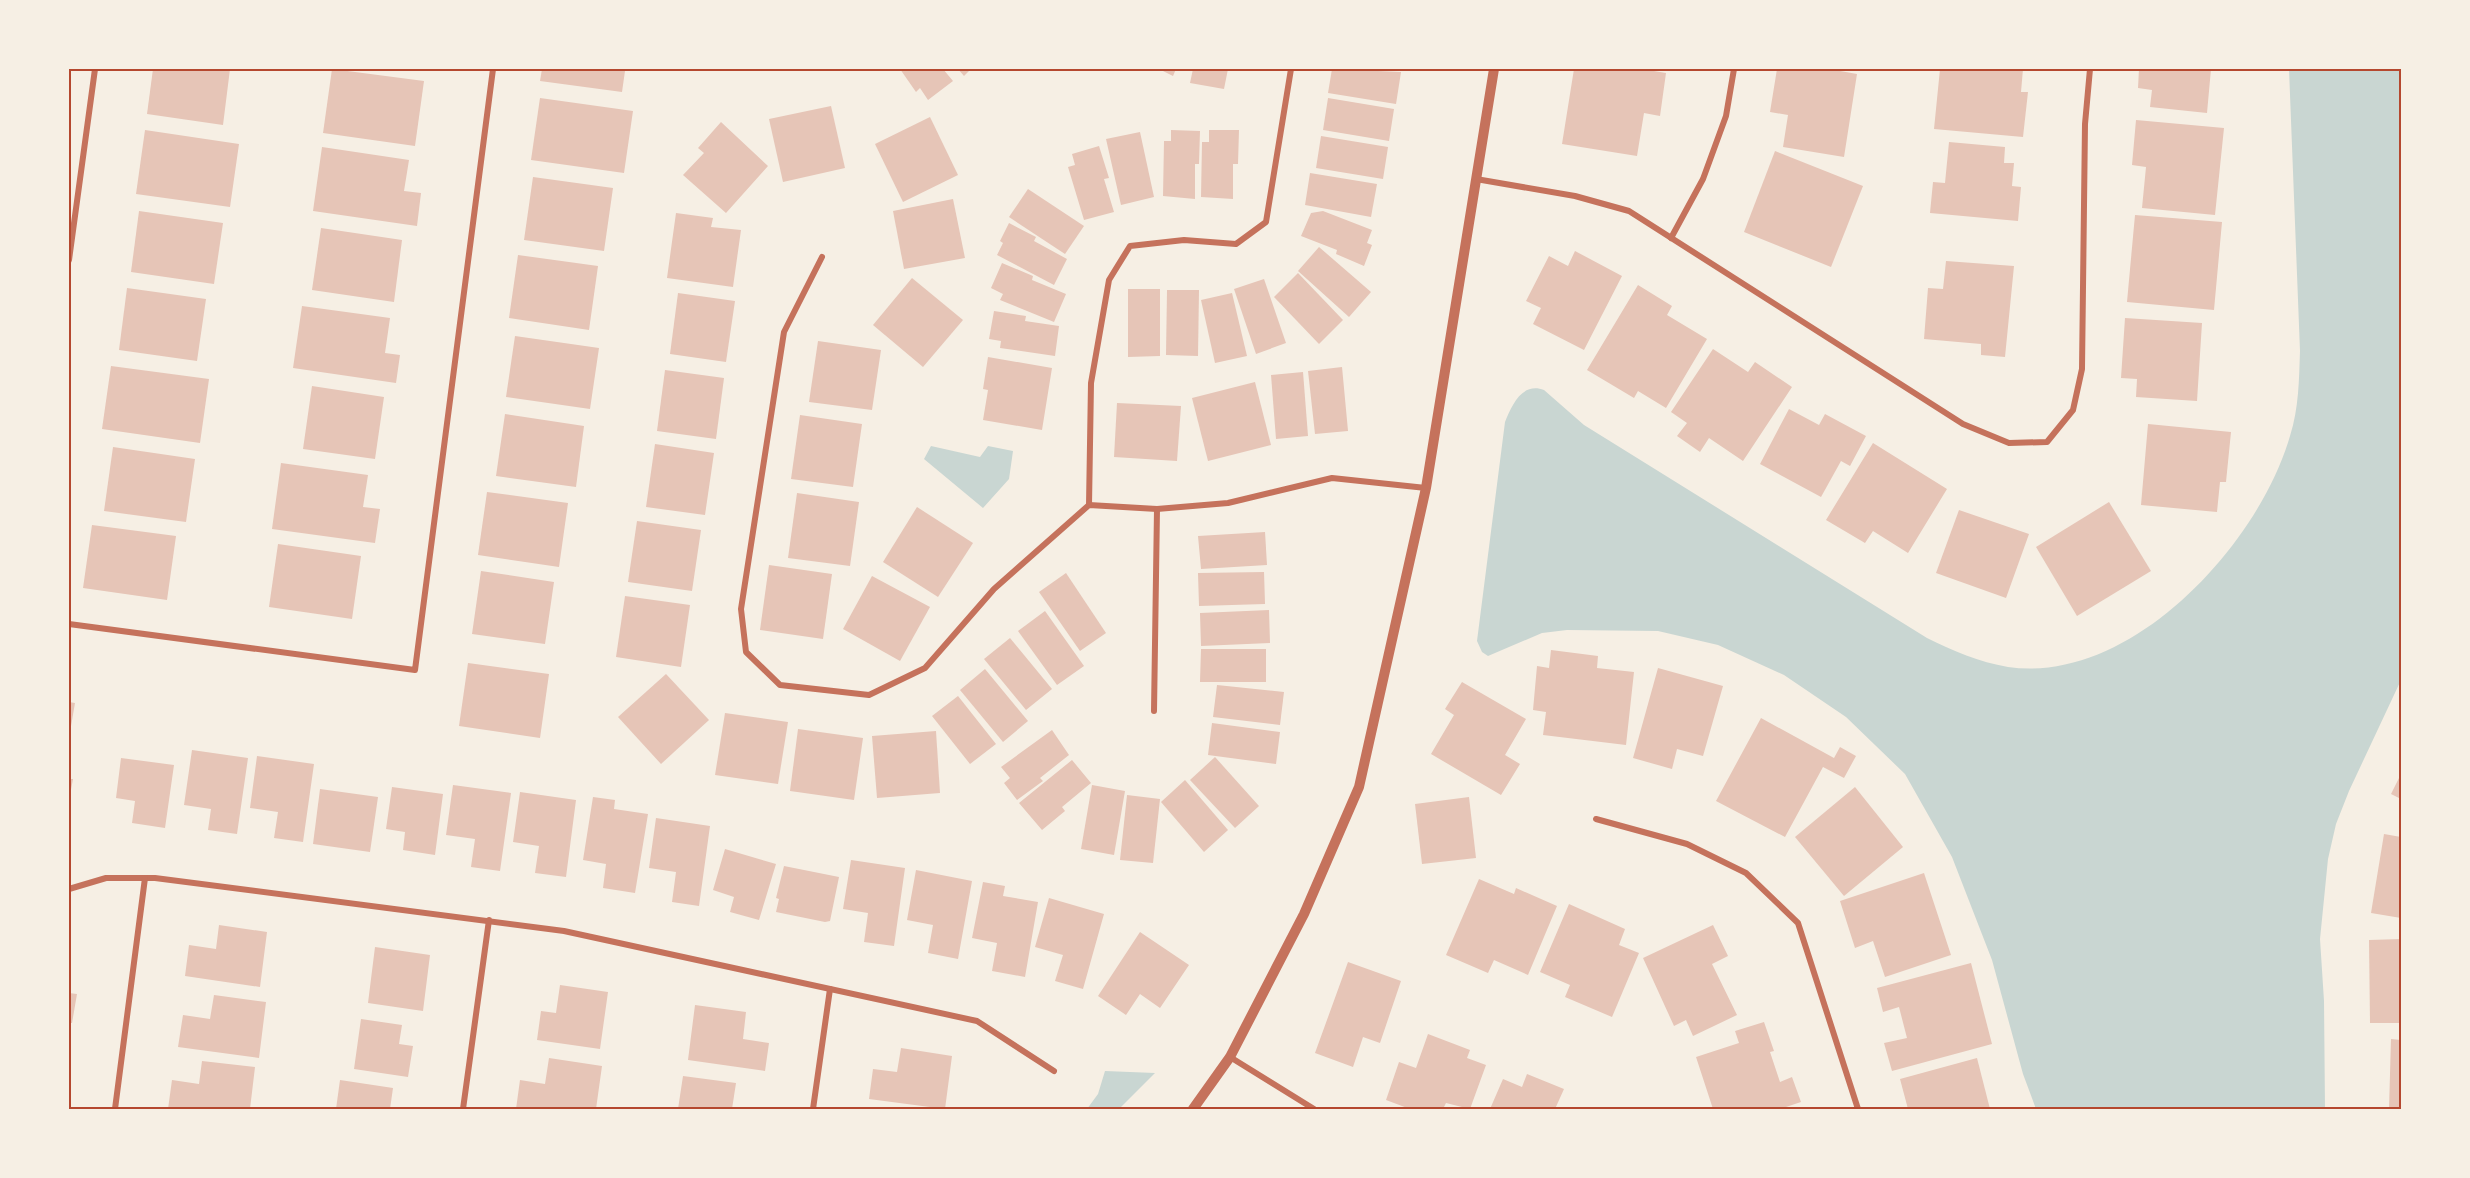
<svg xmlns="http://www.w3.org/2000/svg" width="2470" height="1178" viewBox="0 0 2470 1178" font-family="'DejaVu Sans',sans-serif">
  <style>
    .water { fill: #c9d6d2 }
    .building { fill: #e6c5b7 }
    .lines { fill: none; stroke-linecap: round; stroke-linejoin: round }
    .minor { stroke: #c5725c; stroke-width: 6 }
    .tertiary { stroke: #c5725c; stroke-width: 10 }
    .neatline { fill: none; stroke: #b5482f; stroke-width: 2 }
  </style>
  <rect width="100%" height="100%" fill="#f6efe4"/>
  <g class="water">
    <path d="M2289,69H2401V680L2349,791L2336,824L2328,859L2320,939L2324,1001L2325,1109H2036L2023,1074L1992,960L1952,857L1905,774L1846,717L1784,675L1718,645L1658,631L1567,630L1542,633L1488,656L1482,652L1477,641L1505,422C1512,405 1522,382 1544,390L1584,425L1927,638C1953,651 1979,662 2008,667C2131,685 2259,544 2290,436C2299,408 2299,379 2300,351Z"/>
    <path d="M931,446L980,457L988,446L1013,451L1009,479L983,508L924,459Z"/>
    <path d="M1105,1071L1155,1073L1119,1109H1087L1098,1094Z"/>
  </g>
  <g class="building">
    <path d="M153,69H230L223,125L147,114Z"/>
    <path d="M332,69L424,81L415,146L323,133Z"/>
    <path d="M542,69L625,71L622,92L540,81Z"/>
    <path d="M900,69H943L953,81L928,100L920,88L916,92Z"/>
    <path d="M958,69H971L964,76Z"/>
    <path d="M1159,69H1176L1173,76Z"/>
    <path d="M1193,69H1228L1224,89L1190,83Z"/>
    <path d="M1332,69L1401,72L1396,104L1328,93Z"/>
    <path d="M1574,69H1642L1666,73L1660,116L1644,113L1637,156L1562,144Z"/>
    <path d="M1777,69H1829L1857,74L1844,157L1783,147L1788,115L1770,112Z"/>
    <path d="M1940,69H2023L2021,92H2028L2023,137L1934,129Z"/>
    <path d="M2139,69H2211L2207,113L2150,107L2152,90L2138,88Z"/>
    <path d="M540,98L633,111L624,173L531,160Z"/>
    <path d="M1328,98L1394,109L1389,141L1323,130Z"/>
    <path d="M831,106L845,168L783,182L769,119Z"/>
    <path d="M930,117L958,175L903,202L875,144Z"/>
    <path d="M2136,120L2224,128L2215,215L2142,208L2146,167L2132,165Z"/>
    <path d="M721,122L768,166L726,213L683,175L704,153L698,148Z"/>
    <path d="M145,130L239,144L230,207L136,194Z"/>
    <path d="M1171,130L1200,131L1199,164H1195V199L1163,196L1164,141H1171Z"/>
    <path d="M1209,130H1239L1238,164H1233V199L1201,197L1202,142H1209Z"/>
    <path d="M1140,132L1154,197L1121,205L1106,139Z"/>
    <path d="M1321,136L1388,147L1383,179L1316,168Z"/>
    <path d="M1949,142L2005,147L2004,163H2014L2012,186L2021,187L2018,221L1930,213L1933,182L1945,183Z"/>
    <path d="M1099,146L1109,178L1104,179L1114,212L1084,220L1068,167L1075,165L1072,154Z"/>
    <path d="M322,147L409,160L404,191L421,193L417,226L313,211Z"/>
    <path d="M1775,151L1863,186L1831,267L1744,232Z"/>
    <path d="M1310,173L1377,184L1371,217L1305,205Z"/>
    <path d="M533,177L613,188L604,251L524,240Z"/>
    <path d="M1028,189L1084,226L1065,254L1009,217Z"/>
    <path d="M953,199L965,258L904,269L893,211Z"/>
    <path d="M139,211L223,223L214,284L131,272Z"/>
    <path d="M1323,211L1372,230L1367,243L1372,245L1364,266L1336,254L1337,250L1301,236L1311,213Z"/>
    <path d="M676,213L713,218L711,227L741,230L733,287L667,278Z"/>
    <path d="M2135,215L2222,222L2214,310L2127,302Z"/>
    <path d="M1009,223L1036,237L1034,241L1067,259L1054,285L997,255L1003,243L1000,241Z"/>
    <path d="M321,228L402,240L394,302L312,290Z"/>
    <path d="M1319,247L1371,292L1349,317L1298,271Z"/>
    <path d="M1575,251L1622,276L1584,350L1533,324L1541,308L1526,301L1549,256L1568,266Z"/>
    <path d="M518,255L598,266L589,330L509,318Z"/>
    <path d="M1946,261L2014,266L2005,357L1981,355V344L1924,339L1928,288L1943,289Z"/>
    <path d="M1002,263L1033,276L1032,280L1066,294L1054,322L1000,300L1003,294L991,288Z"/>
    <path d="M1298,273L1343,320L1319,344L1274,297Z"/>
    <path d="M912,278L963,320L923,367L873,325Z"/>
    <path d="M1264,279L1286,343L1256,354L1234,289Z"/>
    <path d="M1638,285L1672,306L1667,315L1707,339L1666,408L1638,391L1634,398L1587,370Z"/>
    <path d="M127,288L206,299L197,361L119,350Z"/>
    <path d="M1128,289H1160V356L1128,357Z"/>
    <path d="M1167,290H1199L1198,356L1166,355Z"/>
    <path d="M678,293L735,301L726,362L670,354Z"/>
    <path d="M1232,293L1247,356L1215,363L1201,300Z"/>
    <path d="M302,306L390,318L385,353L400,355L396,383L293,368Z"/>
    <path d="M994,311L1026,316L1025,321L1059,326L1055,356L1000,348L1001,341L989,339Z"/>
    <path d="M2125,318L2202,323L2197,401L2136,397L2137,379L2121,378Z"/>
    <path d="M515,336L599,348L590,409L506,397Z"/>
    <path d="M818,341L881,350L872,410L809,402Z"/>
    <path d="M1713,349L1748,372L1755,362L1792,387L1743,461L1709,438L1700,452L1677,436L1687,423L1671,412Z"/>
    <path d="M988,357L1052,368L1042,430L983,420L988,390L983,389Z"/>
    <path d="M111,366L209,379L200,443L102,429Z"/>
    <path d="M1342,367L1348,431L1315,434L1308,371Z"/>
    <path d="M665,370L724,378L716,439L657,431Z"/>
    <path d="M1303,372L1308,436L1276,439L1271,375Z"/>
    <path d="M1255,382L1271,445L1208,461L1192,398Z"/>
    <path d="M312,386L384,397L375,459L303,449Z"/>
    <path d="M1117,403L1181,406L1177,461L1114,457Z"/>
    <path d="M1789,409L1819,425L1825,414L1866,436L1850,466L1841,461L1821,497L1760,464Z"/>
    <path d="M505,414L584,426L576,487L496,476Z"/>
    <path d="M800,415L862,424L853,487L791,479Z"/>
    <path d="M2148,424L2231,432L2226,482H2220L2217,512L2141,505Z"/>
    <path d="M1873,443L1947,489L1908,553L1873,531L1865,543L1826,520Z"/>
    <path d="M655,444L714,453L705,515L646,507Z"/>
    <path d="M113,447L195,459L186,522L104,511Z"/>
    <path d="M281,463L368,475L363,507L380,509L375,543L272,529Z"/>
    <path d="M487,492L568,503L559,567L478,555Z"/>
    <path d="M797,493L859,502L850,566L788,558Z"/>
    <path d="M2109,502L2151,571L2077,616L2036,547Z"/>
    <path d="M917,507L973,543L938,597L883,562Z"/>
    <path d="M1959,510L2029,534L2006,598L1936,573Z"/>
    <path d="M637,521L701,530L692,591L628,582Z"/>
    <path d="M92,525L176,536L167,600L83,588Z"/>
    <path d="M1265,532L1267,565L1201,569L1198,536Z"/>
    <path d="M278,544L361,556L352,619L269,607Z"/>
    <path d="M769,565L832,574L823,639L760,630Z"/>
    <path d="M481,571L554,582L545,644L472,634Z"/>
    <path d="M1264,572L1265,604L1199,606L1198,573Z"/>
    <path d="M1066,573L1106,633L1080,651L1039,592Z"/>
    <path d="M872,576L930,607L900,661L843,629Z"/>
    <path d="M625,596L690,605L681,667L616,657Z"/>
    <path d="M1269,610L1270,643L1201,646L1200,613Z"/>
    <path d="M1045,611L1084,666L1057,685L1018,631Z"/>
    <path d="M1010,638L1052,689L1026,710L984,659Z"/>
    <path d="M1201,649H1266V682H1200Z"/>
    <path d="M1551,650L1598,656L1597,668L1634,672L1626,745L1543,735L1546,712L1533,710L1537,666L1549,668Z"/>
    <path d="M468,663L549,674L540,738L459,726Z"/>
    <path d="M1658,668L1723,686L1703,756L1677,749L1672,769L1633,758Z"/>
    <path d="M985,669L1028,721L1003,742L960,690Z"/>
    <path d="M666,674L709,720L661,764L618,717Z"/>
    <path d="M1462,682L1526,719L1505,755L1520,764L1501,795L1431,754L1454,715L1445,709Z"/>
    <path d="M1217,685L1284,692L1280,725L1213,717Z"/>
    <path d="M958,696L996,744L970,764L932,716Z"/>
    <path d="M69,702L75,703L70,732H69Z"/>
    <path d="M725,713L788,722L778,784L715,775Z"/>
    <path d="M1761,718L1834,758L1840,747L1856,756L1844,778L1823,767L1785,837L1716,801Z"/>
    <path d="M1212,723L1280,732L1276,764L1208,755Z"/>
    <path d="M798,729L863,738L854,800L790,791Z"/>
    <path d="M1052,730L1069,755L1040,778L1043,781L1017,800L1004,783L1010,778L1001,767Z"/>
    <path d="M936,731L940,793L877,798L872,736Z"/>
    <path d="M192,750L248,758L237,834L208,830L211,809L184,805Z"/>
    <path d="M257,756L314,764L303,842L274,838L278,812L250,808Z"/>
    <path d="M1215,757L1259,806L1235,828L1190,780Z"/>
    <path d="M121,758L174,765L165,828L132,823L135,801L116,798Z"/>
    <path d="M1072,760L1091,783L1062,807L1065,811L1042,830L1019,803Z"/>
    <path d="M2401,774V799L2391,794Z"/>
    <path d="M69,779H73L70,795H69Z"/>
    <path d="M1185,780L1228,830L1204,852L1161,802Z"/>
    <path d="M453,785L511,793L500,871L471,867L475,839L446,835Z"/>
    <path d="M1092,785L1125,791L1114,855L1081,849Z"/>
    <path d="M392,787L443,794L435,855L403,850L405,832L386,829Z"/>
    <path d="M1855,787L1903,847L1844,896L1795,837Z"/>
    <path d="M320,789L378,797L370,852L313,844Z"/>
    <path d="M520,792L576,800L566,877L535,873L539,846L513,842Z"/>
    <path d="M1127,795L1160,799L1153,863L1120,860Z"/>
    <path d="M593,797L615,800L614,809L648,814L635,893L603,888L606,864L583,860Z"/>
    <path d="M1469,797L1476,858L1422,864L1415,804Z"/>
    <path d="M656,818L710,826L699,906L672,902L676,872L649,868Z"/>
    <path d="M2384,834L2401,837V918L2371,913Z"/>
    <path d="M725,849L776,864L759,920L730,912L734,897L713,890Z"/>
    <path d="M851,860L905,868L894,946L864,942L868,913L843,909Z"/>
    <path d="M784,866L839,877L830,921L825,922L776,912L779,899L776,898Z"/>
    <path d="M916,870L972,881L958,959L928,953L933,925L907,920Z"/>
    <path d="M1924,873L1951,955L1885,977L1873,941L1855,948L1840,901Z"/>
    <path d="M1479,879L1514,894L1516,888L1557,906L1528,975L1494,960L1488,973L1446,955Z"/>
    <path d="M983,882L1005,886L1003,896L1038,902L1025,977L992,971L997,943L972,938Z"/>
    <path d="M1049,898L1104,914L1083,989L1055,981L1063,955L1035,947Z"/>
    <path d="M1569,904L1625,929L1619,945L1639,953L1612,1017L1565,997L1570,985L1540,972Z"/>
    <path d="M219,925L267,932L260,987L185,976L189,945L216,949Z"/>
    <path d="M1713,925L1728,956L1712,964L1737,1015L1693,1036L1686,1020L1674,1026L1643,958Z"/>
    <path d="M1140,932L1189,965L1160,1008L1140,994L1126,1015L1098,996Z"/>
    <path d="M2401,939V1023H2370L2369,940Z"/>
    <path d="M375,947L430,955L423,1011L368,1003Z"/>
    <path d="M1348,962L1401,981L1380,1043L1363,1037L1353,1067L1315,1053Z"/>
    <path d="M1971,963L1992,1044L1892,1071L1884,1043L1907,1038L1899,1007L1883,1012L1877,988Z"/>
    <path d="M560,985L608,992L600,1049L537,1040L541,1011L556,1013Z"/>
    <path d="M69,993L77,994L72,1023H69Z"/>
    <path d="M214,995L266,1002L259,1058L178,1047L183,1015L210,1019Z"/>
    <path d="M695,1005L746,1012L743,1039L769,1043L765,1071L688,1060Z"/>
    <path d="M361,1019L402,1025L399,1044L413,1046L408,1077L354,1069Z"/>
    <path d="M1764,1022L1774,1051L1770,1052L1780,1082L1792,1077L1801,1102L1780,1109H1713L1696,1057L1739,1043L1735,1031Z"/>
    <path d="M1428,1034L1470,1050L1467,1058L1486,1065L1470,1109L1446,1103L1443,1109H1410L1386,1100L1399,1062L1416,1068Z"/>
    <path d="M2391,1039L2401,1040V1109H2389Z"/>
    <path d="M901,1048L952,1056L945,1109L869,1099L873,1069L897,1072Z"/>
    <path d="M549,1058L602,1066L596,1109H516L520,1080L545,1084Z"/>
    <path d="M1977,1058L1990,1109H1908L1900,1079Z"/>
    <path d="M202,1061L255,1067L250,1109H168L172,1080L199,1084Z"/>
    <path d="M1527,1074L1564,1089L1555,1109H1490L1503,1079L1522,1087Z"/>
    <path d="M683,1076L736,1083L732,1109H678Z"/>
    <path d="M340,1080L393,1088L390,1109H336Z"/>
  </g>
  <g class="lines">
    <g class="minor">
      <path d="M1476,179L1575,196L1629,211L1963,424L2009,443L2047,442L2073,410L2082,369L2085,124L2090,69"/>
      <path d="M1671,238L1703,179L1726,116L1734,69"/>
      <path d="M822,257L784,332L741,609L746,652L780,685L869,695L925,668L994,589L1089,505L1157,509L1228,503L1332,478L1426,488"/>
      <path d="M69,260L95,69"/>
      <path d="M1089,505L1091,383L1109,280L1130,246L1184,240L1236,244L1266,222L1291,69"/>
      <path d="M69,624L415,670L493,69"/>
      <path d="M1154,711L1157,509"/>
      <path d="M1596,819L1687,844L1746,873L1798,923L1858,1109"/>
      <path d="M69,889L106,878H155L564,931L977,1021L1054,1071"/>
      <path d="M1230,1057L1314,1109"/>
      <path d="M115,1109L145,878"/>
      <path d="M463,1109L489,920"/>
      <path d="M813,1109L830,989"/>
    </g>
    <path class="tertiary" d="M1193,1109L1230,1057L1304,914L1359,787L1426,488L1494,69"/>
  </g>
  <rect width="2470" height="1178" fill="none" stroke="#f6efe4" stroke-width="141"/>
  <rect x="70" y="70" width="2330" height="1038" class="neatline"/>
</svg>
